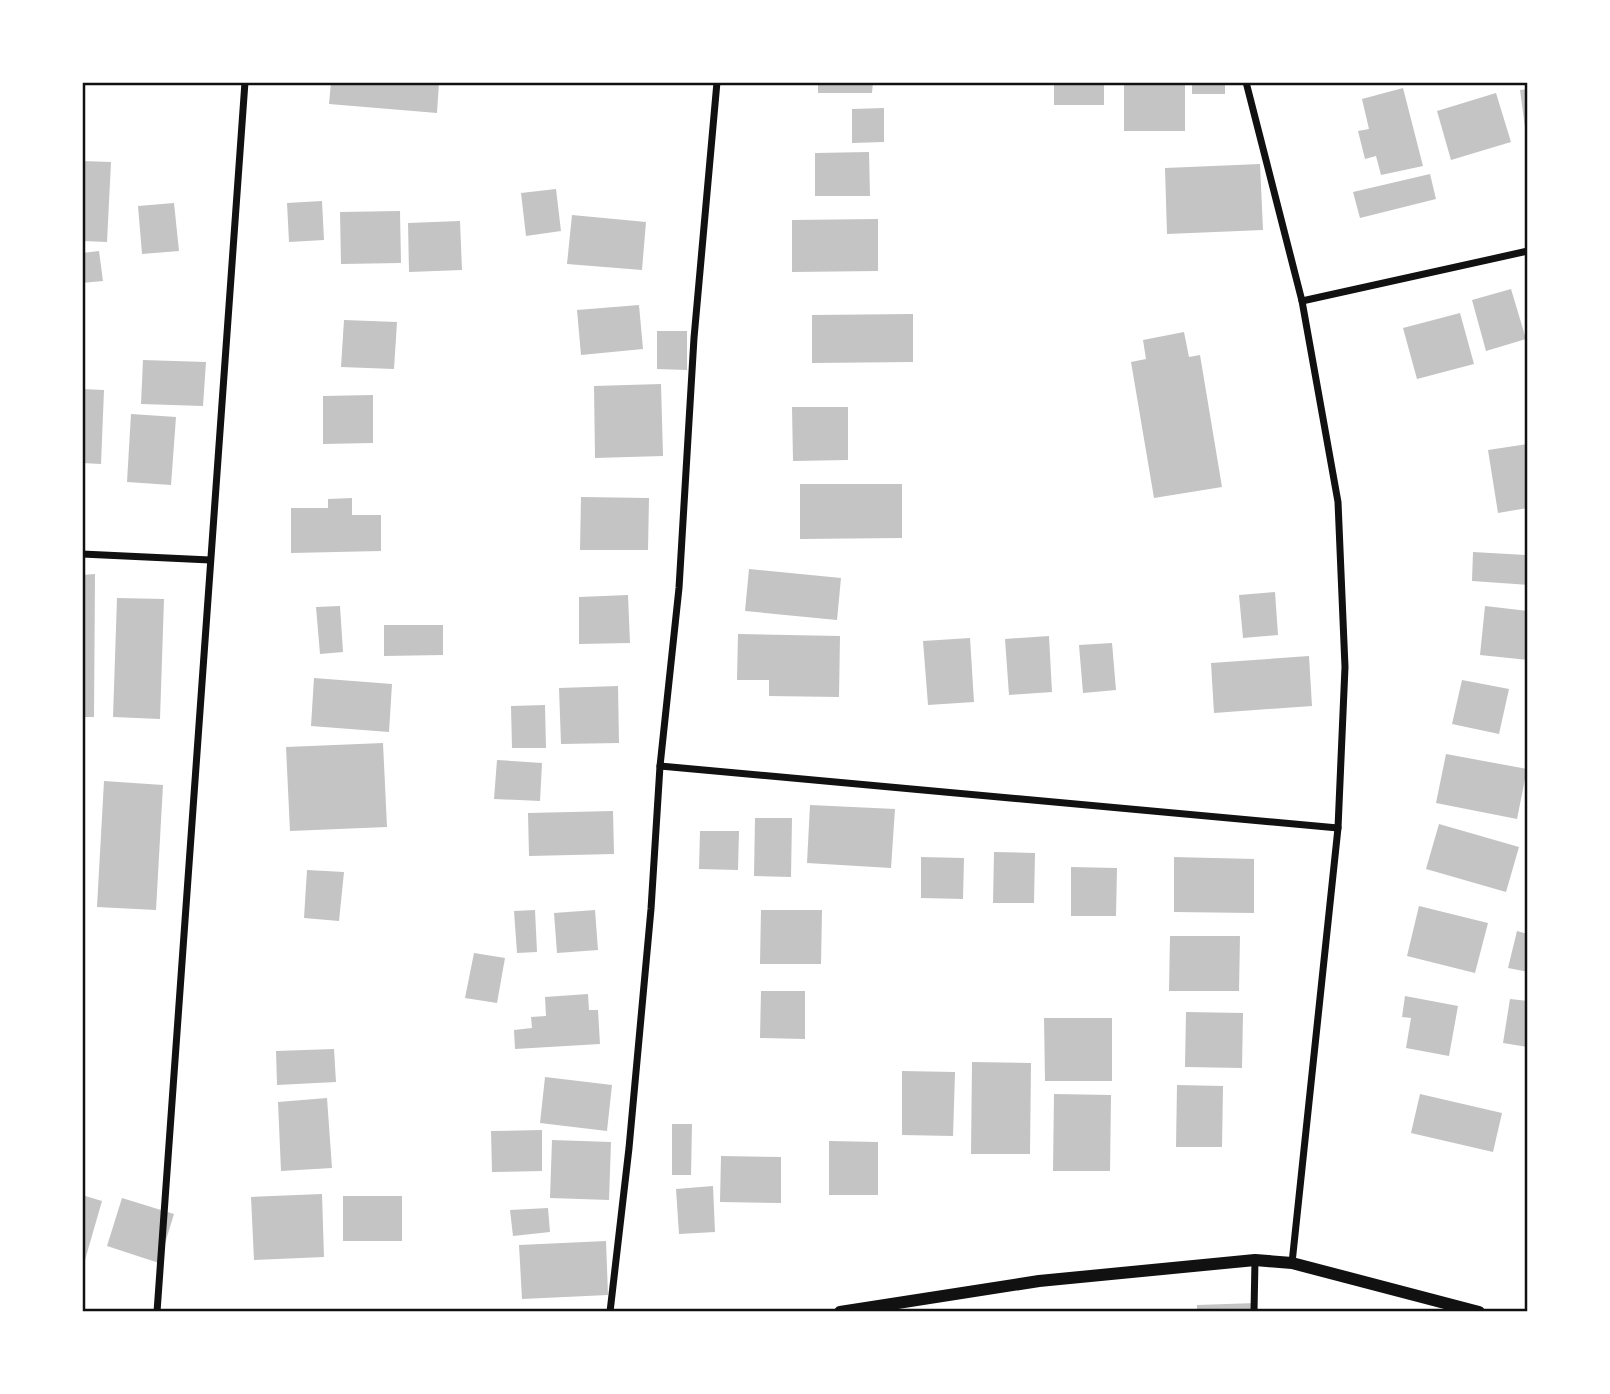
<svg xmlns="http://www.w3.org/2000/svg" width="1610" height="1394" viewBox="0 0 1610 1394" font-family="'Fira Sans Condensed',sans-serif">
  <style>
    .building { fill: #c4c4c4 }
    .lines { fill: none; stroke-linecap: round; stroke-linejoin: round }
    .minor { stroke: #111; stroke-width: 7 }
    .tertiary { stroke: #111; stroke-width: 12 }
    .neatline { fill: none; stroke: #111; stroke-width: 2.5 }
  </style>
  <rect width="100%" height="100%" fill="#fff"/>
  <g class="building">
    <path d="M331,82H439L437,113L329,104Z"/>
    <path d="M818,82H873L872,93H818Z"/>
    <rect x="1054" y="82" width="50" height="23"/>
    <rect x="1124" y="82" width="61" height="49"/>
    <rect x="1192" y="82" width="33" height="12"/>
    <path d="M1403,88L1423,166L1381,175L1376,156L1365,159L1358,131L1369,129L1362,99Z"/>
    <path d="M1528,89V135H1526L1520,90Z"/>
    <path d="M1496,93L1511,142L1451,160L1437,111Z"/>
    <path d="M884,108V142L852,143V109Z"/>
    <path d="M869,152L870,196H815V153Z"/>
    <path d="M82,161L111,162L107,242L82,241Z"/>
    <path d="M1260,164L1263,230L1167,234L1165,168Z"/>
    <path d="M1430,174L1436,199L1360,218L1353,192Z"/>
    <path d="M556,189L561,231L526,236L521,193Z"/>
    <path d="M322,201L324,240L289,242L287,203Z"/>
    <path d="M174,203L179,251L142,254L138,206Z"/>
    <path d="M400,211L401,263L341,264L340,212Z"/>
    <path d="M572,215L646,222L642,270L567,264Z"/>
    <path d="M878,219V271L792,272V220Z"/>
    <path d="M460,221L462,270L409,272L408,223Z"/>
    <path d="M99,251L103,281L82,283V253Z"/>
    <path d="M1511,289L1526,339L1486,351L1472,300Z"/>
    <path d="M639,305L643,349L581,355L577,310Z"/>
    <path d="M1460,313L1474,364L1417,379L1403,328Z"/>
    <path d="M913,314V362L812,363V315Z"/>
    <path d="M344,320L397,322L394,369L341,367Z"/>
    <path d="M657,331H687V370L657,369Z"/>
    <path d="M1184,332L1189,357L1200,355L1222,487L1154,498L1131,362L1146,359L1143,340Z"/>
    <path d="M143,360L206,362L203,406L141,404Z"/>
    <path d="M661,384L663,456L595,458L594,386Z"/>
    <path d="M82,389L104,390L101,464L82,463Z"/>
    <path d="M373,395V443L323,444V396Z"/>
    <path d="M792,407H848V460L793,461Z"/>
    <path d="M131,414L176,417L171,485L127,482Z"/>
    <path d="M1528,444V508L1498,513L1488,450Z"/>
    <path d="M800,484H902V538L800,539Z"/>
    <path d="M581,497L649,498L648,550H580Z"/>
    <path d="M352,498V515H381V551L291,553V508H328V499Z"/>
    <path d="M1473,552L1528,555V585L1472,581Z"/>
    <path d="M749,569L841,578L837,620L745,611Z"/>
    <path d="M95,574L94,717H82V575Z"/>
    <path d="M1275,592L1278,635L1243,638L1239,595Z"/>
    <path d="M628,595L630,643L579,644V597Z"/>
    <path d="M117,598L164,599L160,719L113,717Z"/>
    <path d="M340,606L343,652L320,654L316,607Z"/>
    <path d="M1485,606L1528,611V660L1480,655Z"/>
    <path d="M384,625H443V655L384,656Z"/>
    <path d="M738,634L840,636L839,697L769,696V680H737Z"/>
    <path d="M1049,636L1052,692L1009,695L1005,639Z"/>
    <path d="M970,638L974,702L928,705L923,641Z"/>
    <path d="M1112,643L1116,690L1083,693L1079,645Z"/>
    <path d="M1309,656L1312,706L1214,713L1211,663Z"/>
    <path d="M314,678L392,684L389,732L311,726Z"/>
    <path d="M1462,680L1509,689L1499,734L1452,724Z"/>
    <path d="M618,686L619,743L561,744L559,688Z"/>
    <path d="M545,705L546,748H512L511,706Z"/>
    <path d="M383,743L387,827L290,831L286,747Z"/>
    <path d="M1446,754L1527,769L1517,819L1436,803Z"/>
    <path d="M497,760L542,763L540,801L494,799Z"/>
    <path d="M104,781L163,785L156,910L97,907Z"/>
    <path d="M810,805L895,809L891,868L807,863Z"/>
    <path d="M613,811L614,854L529,856L528,813Z"/>
    <path d="M755,818H792L791,877L754,876Z"/>
    <path d="M1439,824L1519,847L1506,892L1426,869Z"/>
    <path d="M700,831H739L738,870L699,869Z"/>
    <path d="M994,852L1035,853L1034,903H993Z"/>
    <path d="M921,857L964,858L963,899L921,898Z"/>
    <path d="M1174,857L1254,859V913L1174,912Z"/>
    <path d="M1071,867L1117,868L1116,916H1071Z"/>
    <path d="M307,870L344,872L339,921L304,918Z"/>
    <path d="M1419,906L1488,923L1475,973L1407,956Z"/>
    <path d="M535,910L537,952L517,953L514,911Z"/>
    <path d="M595,910L598,950L557,953L554,913Z"/>
    <path d="M761,910H822L821,964H760Z"/>
    <path d="M1517,931L1528,934V972L1508,968Z"/>
    <path d="M1170,936H1240L1239,991H1169Z"/>
    <path d="M474,953L505,958L497,1003L465,998Z"/>
    <path d="M761,991H805V1039L760,1038Z"/>
    <path d="M588,994L589,1010H598L600,1044L515,1049L514,1030L532,1028L531,1017L546,1016L545,997Z"/>
    <path d="M1405,996L1458,1006L1449,1056L1406,1048L1411,1018L1402,1017Z"/>
    <path d="M1510,999L1528,1001V1047L1503,1043Z"/>
    <path d="M1186,1012L1243,1013L1242,1068L1185,1067Z"/>
    <path d="M1044,1018H1112V1081H1045Z"/>
    <path d="M334,1049L336,1082L277,1085L276,1051Z"/>
    <path d="M972,1062L1031,1063L1030,1154H971Z"/>
    <path d="M902,1071L955,1072L953,1136L902,1135Z"/>
    <path d="M545,1077L612,1085L607,1131L540,1123Z"/>
    <path d="M1177,1085L1223,1086L1222,1147H1176Z"/>
    <path d="M1054,1094L1111,1095L1110,1171H1053Z"/>
    <path d="M1420,1094L1502,1113L1493,1152L1411,1133Z"/>
    <path d="M327,1098L332,1168L281,1171L278,1102Z"/>
    <path d="M672,1124H692L691,1175H672Z"/>
    <path d="M542,1130V1171L492,1172L491,1131Z"/>
    <path d="M552,1140L611,1142L609,1200L550,1198Z"/>
    <path d="M829,1141L878,1142V1195H829Z"/>
    <path d="M721,1156L781,1157V1203L720,1202Z"/>
    <path d="M713,1186L715,1232L679,1234L676,1189Z"/>
    <path d="M322,1194L324,1257L254,1260L251,1197Z"/>
    <path d="M82,1195L102,1201L85,1260L82,1259Z"/>
    <rect x="343" y="1196" width="59" height="45"/>
    <path d="M122,1198L174,1214L159,1263L107,1246Z"/>
    <path d="M548,1208L550,1232L513,1236L510,1210Z"/>
    <path d="M606,1241L608,1295L522,1299L519,1245Z"/>
    <path d="M1256,1303V1312H1197V1305Z"/>
  </g>
  <g class="lines">
    <g class="minor">
      <path d="M1246,82L1302,301L1338,502L1345,667L1338,828L1292,1263"/>
      <path d="M1302,301L1528,251"/>
      <path d="M82,554L210,560"/>
      <path d="M660,766L1338,828"/>
      <path d="M157,1312L245,82"/>
      <path d="M610,1312L629,1148L651,909L660,766L679,588L694,338L717,82"/>
      <path d="M1254,1312L1255,1260"/>
    </g>
    <path class="tertiary" d="M840,1312L1039,1281L1255,1260L1292,1263L1479,1312"/>
  </g>
  <rect width="1610" height="1394" fill="none" stroke="#ffffff" stroke-width="168"/>
  <rect x="84" y="84" width="1442" height="1226" class="neatline"/>
</svg>
